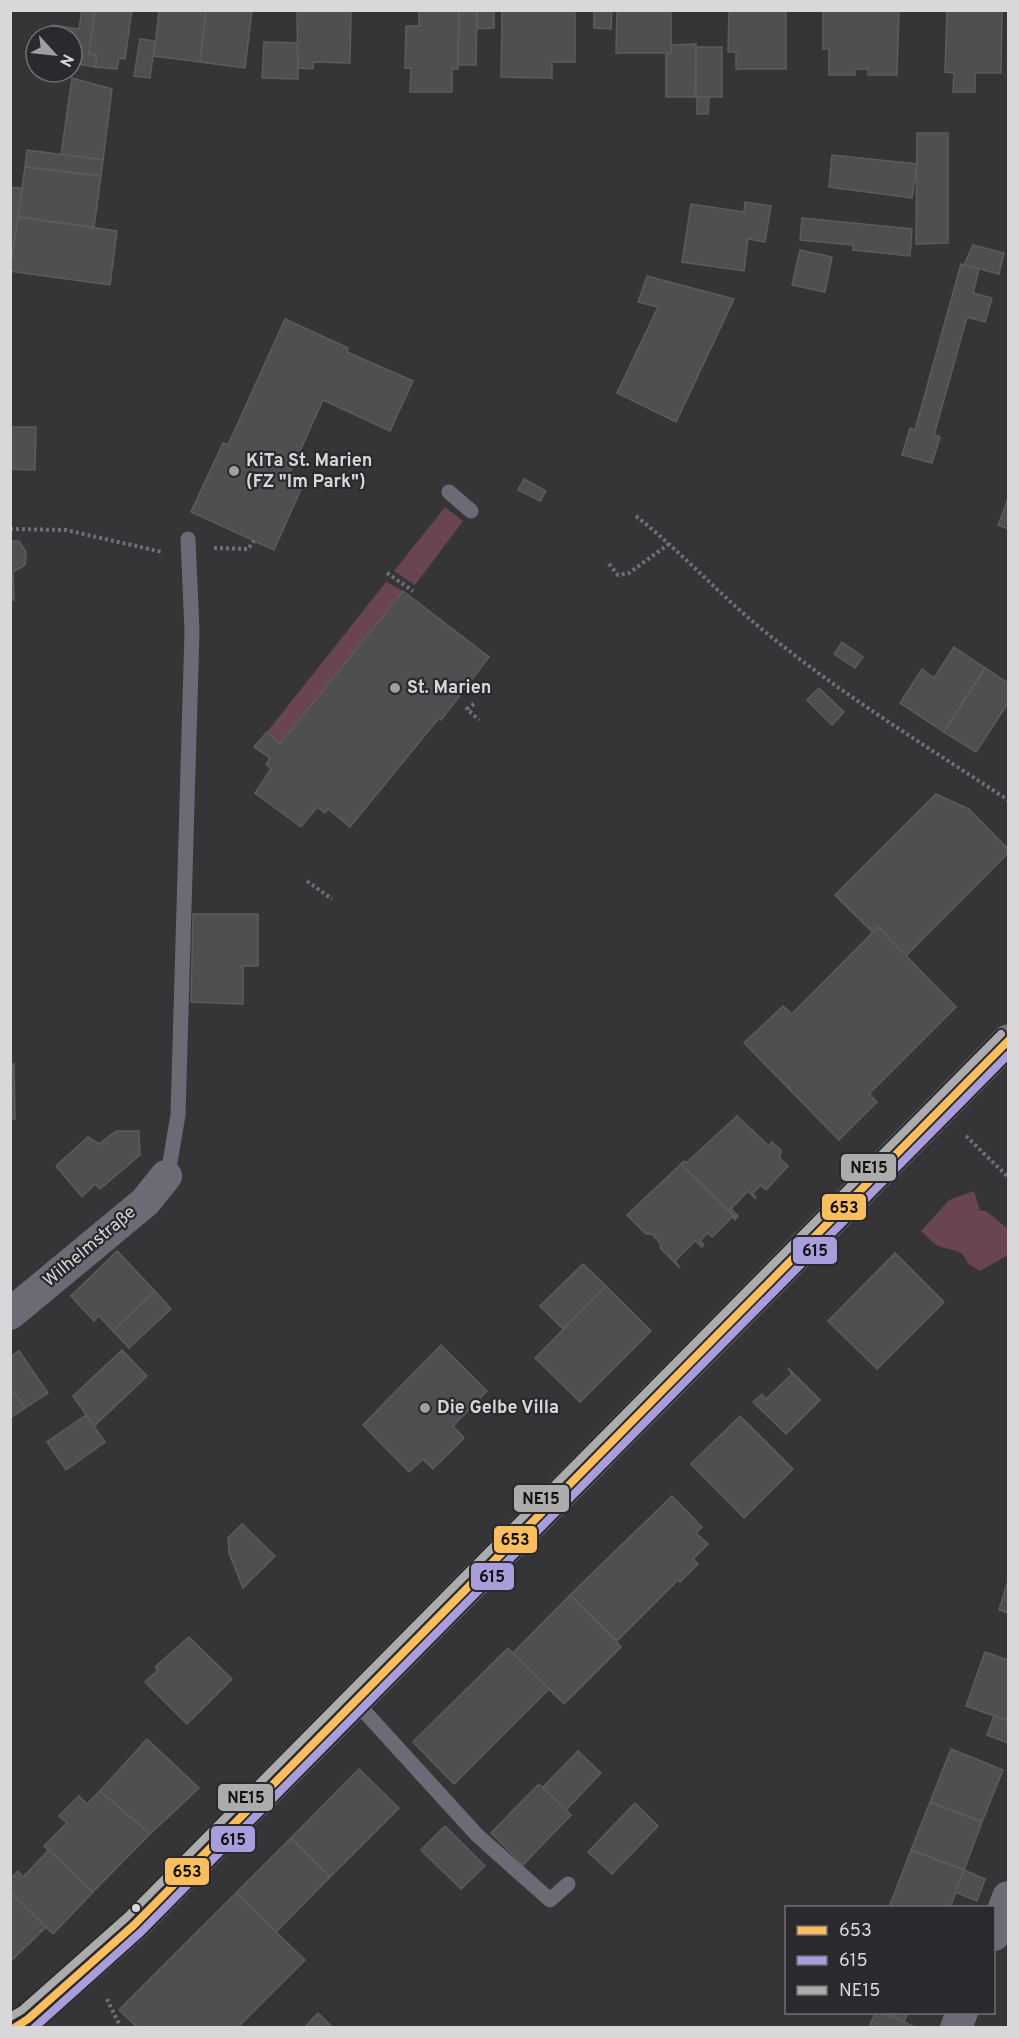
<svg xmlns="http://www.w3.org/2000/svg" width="1019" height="2038" viewBox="0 0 1019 2038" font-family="Overpass,sans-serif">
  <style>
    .green { fill: #684550 }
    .building { fill: #4f4e50; stroke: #5c5b5d; stroke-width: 1.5 }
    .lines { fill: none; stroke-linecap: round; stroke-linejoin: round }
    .path { stroke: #6f6f77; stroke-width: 4; stroke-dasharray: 3 3; stroke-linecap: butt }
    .lane { stroke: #6b6b76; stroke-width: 15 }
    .street { stroke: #6b6b76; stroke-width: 32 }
    .secondary { stroke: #6d6e78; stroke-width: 33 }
    .bus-1-casing { stroke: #2b292d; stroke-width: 12 }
    .bus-2-casing { stroke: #2b292d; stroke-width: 12 }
    .bus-3-casing { stroke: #2b292d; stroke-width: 12 }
    .bus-1 { stroke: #fbbe5e; stroke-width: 8 }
    .bus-2 { stroke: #aa9ddb; stroke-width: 8 }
    .bus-3 { stroke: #acacac; stroke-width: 8 }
    .poi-dot { fill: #a09ea1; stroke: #2b292d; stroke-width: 2 }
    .bus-dot { fill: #d9d7da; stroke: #2b292d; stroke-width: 2 }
    .labels { text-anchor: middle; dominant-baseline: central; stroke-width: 4.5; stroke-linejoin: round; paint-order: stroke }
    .poi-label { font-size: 18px; font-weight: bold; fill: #d9d7da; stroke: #2b292d; text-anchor: start }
    .street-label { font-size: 18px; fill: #d9d7da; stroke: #2b292d }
    .line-badge { stroke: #2b292d; stroke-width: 2 }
    .pale-badge-label { font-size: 16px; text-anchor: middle; font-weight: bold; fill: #111 }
  </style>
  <rect width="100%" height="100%" fill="#353437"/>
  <g class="green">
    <path d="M445,507L463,521L415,585L394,571Z"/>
    <path d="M386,582L403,591L280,744L267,732Z"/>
    <path d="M974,1191L980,1211H986L1008,1229V1255L980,1271L968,1264C963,1249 955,1251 941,1247C934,1245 927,1236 921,1231L949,1200Z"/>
  </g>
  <g class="building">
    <path d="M82,10H95L89,54L97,55L95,67L72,63V36H50L52,25L79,29Z"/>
    <path d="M95,10H132L125,59L119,58L117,69L95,67L97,55L89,54Z"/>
    <path d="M159,10H206L200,62L154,56Z"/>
    <path d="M206,10H252L245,68L200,62Z"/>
    <path d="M297,10H351L350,63L313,62V69L298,68Z"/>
    <path d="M419,10H459L458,65V69H452V92H410L411,68H405L406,26H419Z"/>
    <path d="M459,10H477L476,65H458Z"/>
    <path d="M477,10H494V28L477,29Z"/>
    <path d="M502,10H575V62H552V78L501,77Z"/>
    <path d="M594,10H612L611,29L594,28Z"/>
    <path d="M617,10H671V53H616Z"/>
    <path d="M729,10H786V69H736V52H728Z"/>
    <path d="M823,10H899L897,75H868V69H856L855,75H829V49H823Z"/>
    <path d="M947,10H1002L1001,73H975V92H953L954,73L945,72Z"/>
    <path d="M140,39L155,41L150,78L134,76Z"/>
    <path d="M264,42L297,43L298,79L262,78Z"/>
    <path d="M696,44L695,97H666V54L671,53V45Z"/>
    <rect x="696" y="47" width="26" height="50"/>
    <path d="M72,78L112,89L103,160L61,155Z"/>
    <path d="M697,97H709L708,114H697Z"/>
    <path d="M917,133H948V243L916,244Z"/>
    <path d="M27,150L103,160L101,176L25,167Z"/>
    <path d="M832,155L917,164L912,198L829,187Z"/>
    <path d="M25,167L101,176L94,227L18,217Z"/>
    <path d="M10,188H22L15,236H10Z"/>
    <path d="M745,202L771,206L765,242L748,239L744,271L682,262L691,204L744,212Z"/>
    <path d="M18,217L117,231L110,285L10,271Z"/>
    <path d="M802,218L912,229L910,256L853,250V245L800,240Z"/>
    <path d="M10,236H15L10,269Z"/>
    <path d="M973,245L1004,253L999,274L964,265Z"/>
    <path d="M800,250L832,257L825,292L792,285Z"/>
    <path d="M961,264L979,269L973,293L992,298L985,322L967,317L934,435L940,437L932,463L902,455L910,428L915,430Z"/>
    <path d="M647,276L734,299L676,422L617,393L658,307L638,302Z"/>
    <path d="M285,319L348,348L347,352L413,381L390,431L323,400L290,473L305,480L274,550L191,512L223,443L228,445Z"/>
    <path d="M10,427H36L35,470L10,469Z"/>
    <path d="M524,479L546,491L540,501L518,490Z"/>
    <path d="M1008,499V529L998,525Z"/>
    <path d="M10,541H19L26,552L25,565L13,572L14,600H10Z"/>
    <path d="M403,591L489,657L441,720L439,718L350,827L328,809L325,813L317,807L301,827L255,793L271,769L266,764L270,758L254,747L267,732L280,744Z"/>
    <path d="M842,642L863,657L855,668L834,654Z"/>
    <path d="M954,647L985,668L944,732L900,703L922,669L934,678Z"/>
    <path d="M985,668L1008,683V703L976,752L944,732Z"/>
    <path d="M819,688L844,712L832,725L807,700Z"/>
    <path d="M936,794L969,809L1008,849V853L906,956L878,927L873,933L835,895Z"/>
    <path d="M193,914H258V966H243V1004L191,1002Z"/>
    <path d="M878,927L956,1007L869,1094L877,1102L839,1140L744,1043L783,1006L792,1014Z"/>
    <path d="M10,1064H14L15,1119H10Z"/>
    <path d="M737,1116L769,1146L772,1142L781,1150L780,1158L788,1166L766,1190L761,1185L753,1193L756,1199L748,1191L731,1209L738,1216L736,1218L681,1164L684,1161L686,1163Z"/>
    <path d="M116,1131H139L140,1155L100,1189L95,1184L82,1197L56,1166L88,1137L99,1144Z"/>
    <path d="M681,1164L736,1218L735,1220L732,1217L712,1237L707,1233L700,1241L704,1245L702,1247L695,1241L675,1261L680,1268L661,1249L660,1243L652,1234H646L627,1215Z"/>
    <path d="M117,1251L155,1291L113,1331L99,1316L94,1321L71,1296Z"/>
    <path d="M895,1253L944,1302L877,1369L828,1321Z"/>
    <path d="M583,1264L606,1286L563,1329L540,1306Z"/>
    <path d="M606,1286L651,1331L580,1402L535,1358Z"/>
    <path d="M155,1291L171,1309L129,1348L113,1331Z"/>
    <path d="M441,1345L487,1391L453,1426L464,1438L433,1469L423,1459L409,1472L363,1425Z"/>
    <path d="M122,1350L147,1376L94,1426L73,1396Z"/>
    <path d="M19,1351L48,1393L25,1408L10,1387V1357Z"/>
    <path d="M788,1368L820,1400L786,1434L753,1402L762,1394L766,1399L792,1374Z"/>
    <path d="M10,1387L25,1408L10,1418Z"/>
    <path d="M86,1415L105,1442L66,1470L47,1442Z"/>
    <path d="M740,1416L793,1469L744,1518L691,1464Z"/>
    <path d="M672,1496L702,1527L696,1533L708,1544L693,1559L698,1564L680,1582L678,1580L617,1641L570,1595Z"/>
    <path d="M242,1524L275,1556L243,1588L229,1553L228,1538Z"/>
    <path d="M1008,1581V1613L999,1610Z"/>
    <path d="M570,1595L621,1647L564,1704L513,1653Z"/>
    <path d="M189,1637L232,1679L187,1724L145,1682L158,1670L155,1667Z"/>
    <path d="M508,1648L549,1689L454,1784L413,1742Z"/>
    <path d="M985,1652L1008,1660V1721L966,1706Z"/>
    <path d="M994,1716L1008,1721V1743L987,1735Z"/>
    <path d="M147,1739L199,1788L150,1834L100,1791Z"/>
    <path d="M951,1749L1003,1770L982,1822L930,1802Z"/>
    <path d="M578,1751L601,1773L566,1810L543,1787Z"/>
    <path d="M359,1769L399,1808L330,1877L291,1838Z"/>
    <path d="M539,1784L571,1815L523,1865L491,1833Z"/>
    <path d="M100,1791L150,1834L93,1892L44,1846L67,1823L59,1816L79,1796L87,1804Z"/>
    <path d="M930,1802L982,1822L964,1870L911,1850Z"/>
    <path d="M635,1803L658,1826L612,1874L588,1852Z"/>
    <path d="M445,1826L485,1866L461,1889L421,1850Z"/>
    <path d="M291,1838L330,1877L276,1932L236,1893Z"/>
    <path d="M49,1850L93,1892L53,1934L10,1892V1879L18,1871L23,1877Z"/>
    <path d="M911,1850L964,1870L950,1908H897L890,1905Z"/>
    <path d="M964,1870L985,1879L977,1901L955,1892Z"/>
    <path d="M10,1892L46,1927L10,1962Z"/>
    <path d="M236,1893L305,1960L237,2028H138L119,2010Z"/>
    <path d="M876,2012H881L915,2027L872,2028L869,2027Z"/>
    <path d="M881,2012H908L904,2022Z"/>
    <path d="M318,2013L333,2028H304Z"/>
  </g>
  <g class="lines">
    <g class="path">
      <path d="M636,516C679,550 716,591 758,626C836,691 923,744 1008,800"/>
      <path d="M10,529L66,530L162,552"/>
      <path d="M214,548L248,549L254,541"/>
      <path d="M609,564L618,575L629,573L669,544"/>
      <path d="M387,573L413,591"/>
      <path d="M474,704L467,709L479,720"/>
      <path d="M307,881L332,899"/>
      <path d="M966,1136L1008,1177"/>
      <path d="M107,1999L121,2028"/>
    </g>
    <g class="lane">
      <path d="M449,492L471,511"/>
      <path d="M169,1168L178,1115L192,631L188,539"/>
      <path d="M354,1700L477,1835L550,1900L568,1884"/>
    </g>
    <g class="street">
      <path d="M10,1314L145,1202L166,1176"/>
      <path d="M994,1935L1008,1897"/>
      <path d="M956,2028L962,2012"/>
    </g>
    <path class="secondary" d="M13,2028L28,2019L134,1925L1008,1041"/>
    <g class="bus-1-casing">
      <path id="bus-1" d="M14,2028L28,2019L134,1925L1008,1041"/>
    </g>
    <g class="bus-2-casing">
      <path id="bus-2" d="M34,2028L141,1932L1008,1055"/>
    </g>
    <g class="bus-3-casing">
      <path id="bus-3" d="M10,2017L22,2010L127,1917L1001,1034"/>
    </g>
    <use href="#bus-1" class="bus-1"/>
    <use href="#bus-2" class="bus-2"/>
    <use href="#bus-3" class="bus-3"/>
  </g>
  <g class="poi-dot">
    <circle cx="234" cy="471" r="6"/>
    <circle cx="395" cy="688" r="6"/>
    <circle cx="425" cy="1408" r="6"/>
  </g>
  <circle class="bus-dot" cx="136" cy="1908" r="5"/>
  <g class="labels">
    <g class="poi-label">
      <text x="246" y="461">KiTa St. Marien<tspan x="246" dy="21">(FZ "Im Park")</tspan></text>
      <text x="407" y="688">St. Marien</text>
      <text x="437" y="1408">Die Gelbe Villa</text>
    </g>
    <g class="street-label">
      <text transform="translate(90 1247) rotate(-40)">Wilhelmstraße</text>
    </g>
  </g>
  <g class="line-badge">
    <rect x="840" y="1153" width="57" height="29" rx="6" fill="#acacac"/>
    <rect x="821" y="1193" width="46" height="28" rx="6" fill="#fbbe5e"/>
    <rect x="792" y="1236" width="46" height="29" rx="6" fill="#aa9ddb"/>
    <rect x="513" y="1484" width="57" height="29" rx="6" fill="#acacac"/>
    <rect x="493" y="1525" width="45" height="29" rx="6" fill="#fbbe5e"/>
    <rect x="470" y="1562" width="45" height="29" rx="6" fill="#aa9ddb"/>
    <rect x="217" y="1783" width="57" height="29" rx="6" fill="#acacac"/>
    <rect x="210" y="1825" width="46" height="28" rx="6" fill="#aa9ddb"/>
    <rect x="164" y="1857" width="46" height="29" rx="6" fill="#fbbe5e"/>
  </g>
  <g class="pale-badge-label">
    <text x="869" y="1173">NE15</text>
    <text x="844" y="1213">653</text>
    <text x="815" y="1256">615</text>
    <text x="541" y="1504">NE15</text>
    <text x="515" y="1545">653</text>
    <text x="492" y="1582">615</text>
    <text x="246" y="1803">NE15</text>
    <text x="233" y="1845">615</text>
    <text x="187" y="1877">653</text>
  </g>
  <rect width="1019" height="2038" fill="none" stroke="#d9d7da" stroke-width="24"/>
  <rect x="785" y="1906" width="210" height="108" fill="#2b292d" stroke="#716f72" stroke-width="1.5"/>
  <rect x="797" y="1926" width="30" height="9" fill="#fbbe5e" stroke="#716f72" stroke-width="1.5"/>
  <text x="839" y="1936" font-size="18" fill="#d9d7da">653</text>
  <rect x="797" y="1956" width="30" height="9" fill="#aa9ddb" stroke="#716f72" stroke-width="1.5"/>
  <text x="839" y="1966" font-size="18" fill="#d9d7da">615</text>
  <rect x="797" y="1986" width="30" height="9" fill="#acacac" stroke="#716f72" stroke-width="1.5"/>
  <text x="839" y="1996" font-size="18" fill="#d9d7da">NE15</text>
  <g transform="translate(54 54) rotate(117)"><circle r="28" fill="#2b292d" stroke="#716f72" stroke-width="1.5"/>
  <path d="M0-4.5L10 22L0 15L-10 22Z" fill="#a09ea1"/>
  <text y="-9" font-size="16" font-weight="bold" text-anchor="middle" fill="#d9d7da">N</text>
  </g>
</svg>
